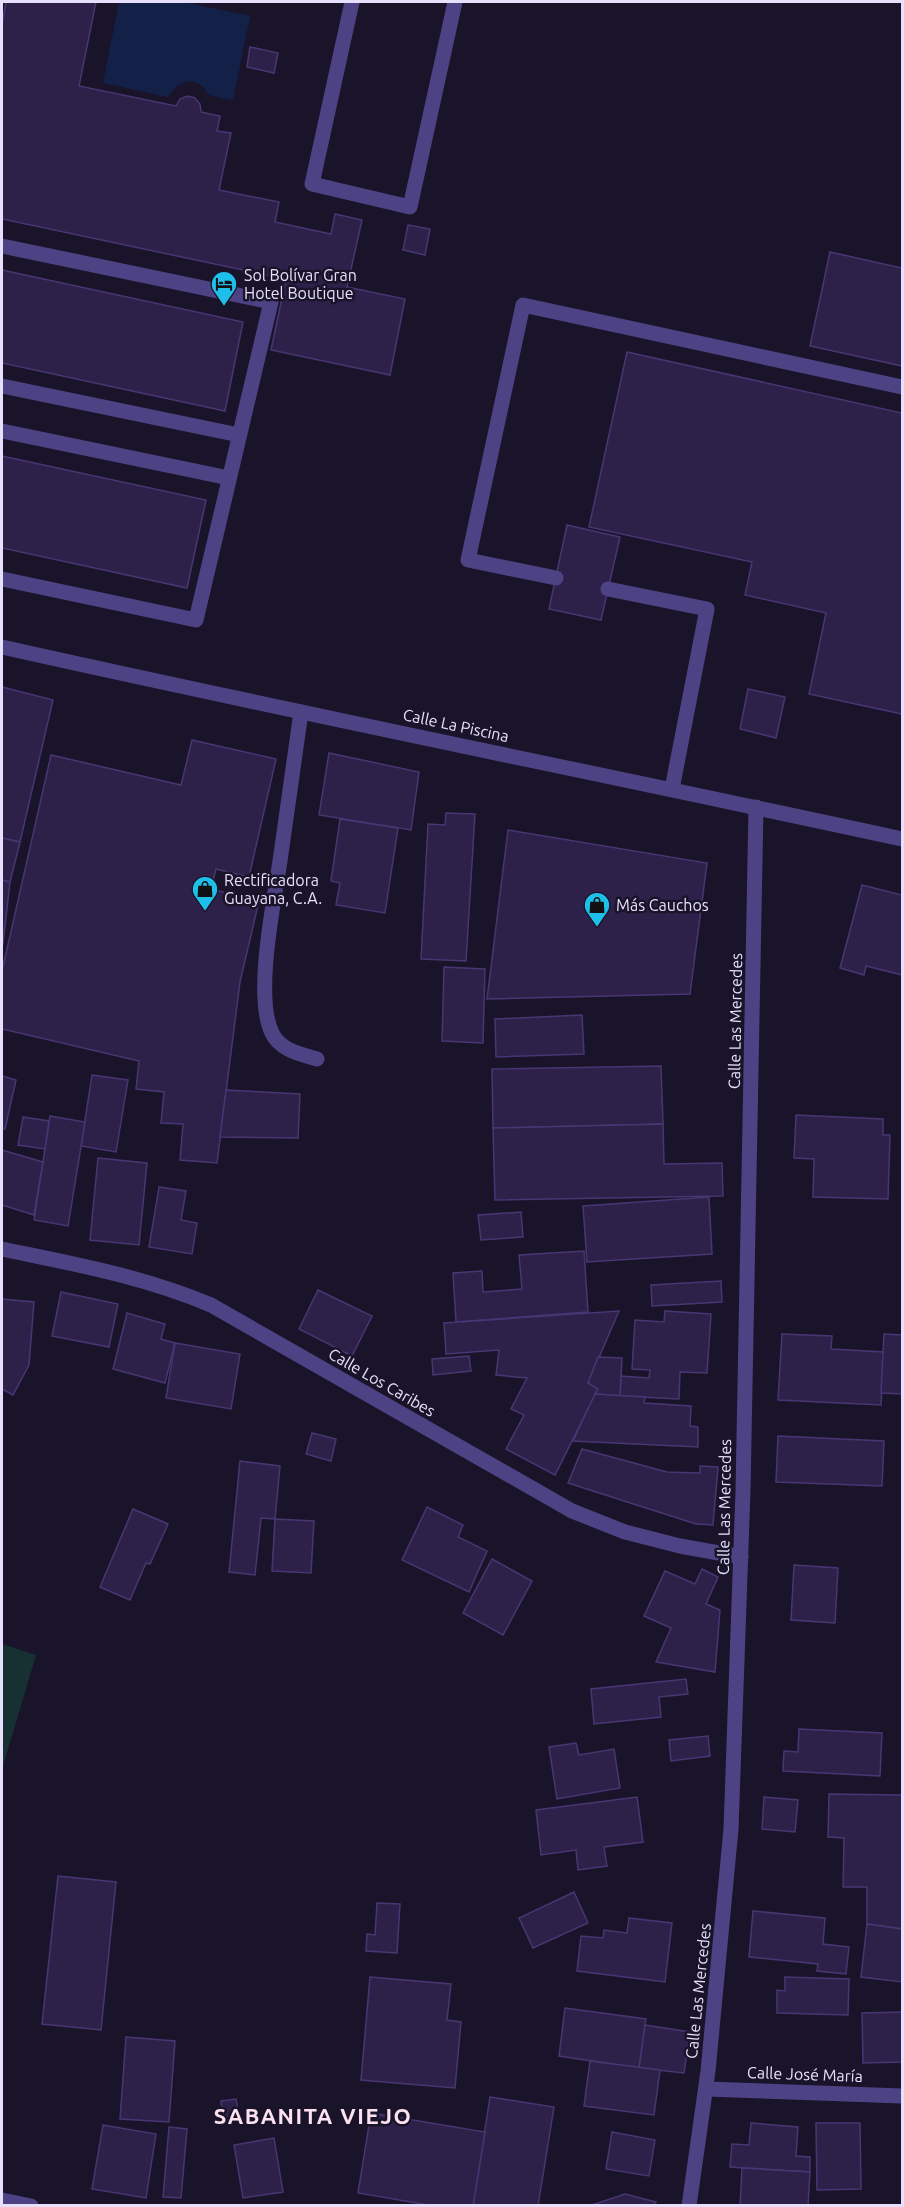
<svg xmlns="http://www.w3.org/2000/svg" width="904" height="2207" viewBox="0 0 904 2207" font-family="Ubuntu,sans-serif">
  <style>
    .green { fill: #173133 }
    .water { fill: #132149 }
    .building { fill: #2e2149; stroke: #483673; stroke-width: 1.5 }
    .lines { fill: none; stroke-linecap: round; stroke-linejoin: round }
    .lane { stroke: #4d4384; stroke-width: 15 }
    .street { stroke: #4d4384; stroke-width: 15 }
    .labels { text-anchor: middle; dominant-baseline: central; stroke-width: 5; stroke-linejoin: round; paint-order: stroke }
    .poi-label { font-size: 16px; fill: #e6e0fc; stroke: #1a142a; text-anchor: start }
    .street-label { font-size: 16px; fill: #e6e0fc; stroke: #1a142a }
    .district-label { font-size: 22px; font-weight: bold; letter-spacing: 1.5px; fill: #fce1f0; stroke: #1a142a }
  </style>
  <rect width="100%" height="100%" fill="#1a142a"/>
  <path class="green" d="M2,1644L36,1655L2,1769Z"/>
  <path class="water" d="M119,2H183L250,16L233,100L209,95C198,74 178,79 168,97L103,83Z"/>
  <g class="building">
    <path d="M6,2H96L79,86L176,106L180,99L187,96L195,98L200,104L201,112L220,116L217,131L231,133L219,190L279,202L275,222L331,234L335,214L362,220L347,287L405,299L390,375L271,350L286,279L2,219V25Z"/>
    <path d="M250,47L278,53L274,73L247,67Z"/>
    <path d="M408,225L430,229L425,255L403,250Z"/>
    <path d="M830,252L902,268V366L810,346Z"/>
    <path d="M2,270L243,322L225,411L2,363Z"/>
    <path d="M627,352L902,413V714L809,694L826,613L745,595L752,562L589,527Z"/>
    <path d="M2,456L206,500L187,588L2,548Z"/>
    <path d="M567,525L620,537L601,620L549,609Z"/>
    <path d="M2,687L53,700L20,842L2,838Z"/>
    <path d="M748,689L785,697L776,738L740,729Z"/>
    <path d="M192,740L276,759L249,877L216,869L211,889L259,901L240,982L217,1163L180,1160L183,1124L161,1123L164,1092L136,1089L139,1061L2,1029V971L51,755L181,785Z"/>
    <path d="M329,753L419,772L411,830L319,815Z"/>
    <path d="M446,813L475,814L466,961L421,959L428,824L445,825Z"/>
    <path d="M340,819L398,828L385,913L336,905L340,883L331,881Z"/>
    <path d="M508,830L707,863L690,994L487,999Z"/>
    <path d="M2,838L20,842L10,882L2,880Z"/>
    <path d="M2,880L10,882L3,943L2,942Z"/>
    <path d="M862,885L902,895V975L866,966L864,975L840,968Z"/>
    <path d="M444,967L485,969L483,1043L442,1041Z"/>
    <path d="M582,1015L584,1054L496,1057L495,1019Z"/>
    <path d="M661,1066L663,1124L493,1128L492,1069Z"/>
    <path d="M92,1075L128,1080L116,1152L81,1146Z"/>
    <path d="M2,1076L16,1080L5,1129H2Z"/>
    <path d="M226,1090L300,1094L298,1138L220,1137Z"/>
    <path d="M796,1115L883,1119V1135H890L888,1199L813,1197L814,1159L794,1158Z"/>
    <path d="M50,1116L85,1122L68,1226L34,1220Z"/>
    <path d="M23,1117L49,1121L45,1149L18,1145Z"/>
    <path d="M663,1124L664,1164L722,1163L723,1196L495,1200L493,1128Z"/>
    <path d="M2,1150L43,1162L34,1215L2,1205Z"/>
    <path d="M98,1158L147,1163L139,1245L90,1240Z"/>
    <path d="M159,1187L186,1191L181,1220L197,1223L192,1254L149,1247Z"/>
    <path d="M709,1197L712,1254L587,1262L583,1206Z"/>
    <path d="M521,1212L523,1237L481,1240L478,1215Z"/>
    <path d="M584,1251L588,1312L456,1322L453,1273L482,1271L483,1292L522,1289L519,1255Z"/>
    <path d="M721,1281L722,1302L652,1306L651,1285Z"/>
    <path d="M318,1290L372,1316L352,1356L299,1329Z"/>
    <path d="M61,1292L118,1304L109,1347L52,1336Z"/>
    <path d="M2,1299L34,1302L29,1365L13,1395L2,1389Z"/>
    <path d="M619,1311L588,1383L598,1389L555,1475L506,1449L524,1415L511,1409L527,1378L496,1375L499,1350L446,1354L444,1323Z"/>
    <path d="M665,1311L711,1314L707,1373L680,1372L679,1399L620,1396L621,1376L649,1378L650,1370L632,1369L635,1320L664,1322Z"/>
    <path d="M127,1313L165,1324L161,1339L175,1343L165,1383L113,1369Z"/>
    <path d="M782,1334L832,1336L831,1349L884,1352L881,1405L778,1400Z"/>
    <path d="M884,1334L902,1335V1394L881,1393Z"/>
    <path d="M175,1343L240,1354L231,1409L166,1398Z"/>
    <path d="M469,1356L471,1371L433,1375L432,1359Z"/>
    <path d="M598,1357L622,1358L620,1396L595,1394L598,1389L588,1383Z"/>
    <path d="M595,1394L645,1397L644,1403L691,1406L690,1426L698,1427V1447L573,1441Z"/>
    <path d="M312,1433L336,1439L331,1461L306,1454Z"/>
    <path d="M778,1436L884,1441L882,1486L776,1482Z"/>
    <path d="M582,1449L667,1472L700,1473V1466L718,1467L713,1525L696,1524L568,1483Z"/>
    <path d="M240,1461L280,1466L275,1519L261,1518L255,1575L229,1572Z"/>
    <path d="M427,1507L463,1525L458,1537L487,1551L469,1592L402,1560Z"/>
    <path d="M133,1509L168,1524L150,1564L146,1563L130,1600L100,1587Z"/>
    <path d="M275,1519L314,1521L311,1573L272,1571Z"/>
    <path d="M492,1559L532,1581L503,1635L463,1613Z"/>
    <path d="M794,1565L838,1568L835,1623L791,1620Z"/>
    <path d="M702,1569L718,1577L706,1604L720,1610L715,1672L656,1662L671,1628L644,1616L665,1571L695,1584Z"/>
    <path d="M686,1679L688,1694L659,1697L661,1717L594,1724L591,1689Z"/>
    <path d="M799,1729L882,1733L880,1776L783,1771L784,1751L798,1752Z"/>
    <path d="M708,1736L710,1756L671,1761L669,1740Z"/>
    <path d="M576,1743L579,1755L614,1749L620,1788L557,1799L549,1747Z"/>
    <path d="M829,1794L902,1795V1929L867,1924V1887H843L844,1838L828,1837Z"/>
    <path d="M637,1797L643,1842L604,1847L607,1866L578,1870L576,1850L541,1855L536,1810Z"/>
    <path d="M764,1797L798,1800L795,1832L762,1829Z"/>
    <path d="M58,1876L116,1882L101,2030L42,2024Z"/>
    <path d="M574,1892L588,1923L533,1948L519,1918Z"/>
    <path d="M377,1903L400,1904L397,1953L366,1951L367,1934L375,1935Z"/>
    <path d="M753,1911L825,1918L823,1944L849,1947L846,1974L817,1971L818,1964L749,1957Z"/>
    <path d="M629,1918L672,1923L665,1982L577,1971L581,1936L603,1938L604,1930L627,1933Z"/>
    <path d="M867,1924L902,1929V1982L861,1977Z"/>
    <path d="M370,1977L451,1984L447,2020L461,2022L455,2088L361,2080Z"/>
    <path d="M785,1977L849,1979L848,2015L777,2013V1990L785,1991Z"/>
    <path d="M565,2008L646,2019L639,2068L559,2056Z"/>
    <path d="M902,2012V2062L863,2063L862,2013Z"/>
    <path d="M645,2025L690,2032L684,2073L639,2068Z"/>
    <path d="M126,2037L175,2041L169,2122L120,2119Z"/>
    <path d="M590,2061L660,2070L654,2115L584,2106Z"/>
    <path d="M490,2097L554,2107L538,2206H473Z"/>
    <path d="M236,2099L239,2115L223,2117L221,2101Z"/>
    <path d="M371,2113L485,2132L473,2206H434L358,2193Z"/>
    <path d="M751,2123L798,2127L796,2156L810,2157V2172L730,2167L732,2144L749,2145Z"/>
    <path d="M816,2123H860L861,2189L817,2190Z"/>
    <path d="M103,2125L156,2134L146,2198L92,2189Z"/>
    <path d="M169,2127L187,2129L181,2198L163,2197Z"/>
    <path d="M612,2132L655,2140L649,2176L606,2169Z"/>
    <path d="M274,2138L283,2192L243,2198L234,2145Z"/>
    <path d="M742,2168L810,2172L808,2206H740Z"/>
    <path d="M625,2194L656,2202L654,2206H589Z"/>
  </g>
  <g class="lines">
    <g class="lane">
      <path d="M352,2L312,184L410,207L455,2"/>
      <path d="M2,246L271,302L196,620L2,579"/>
      <path d="M2,386L239,435"/>
      <path d="M2,431L229,478"/>
      <path d="M556,578L468,560L523,305L902,387"/>
      <path d="M608,589L707,609L672,789"/>
      <path d="M301,712C294,762 287,812 280,861C274,902 254,996 272,1033C280,1050 300,1054 317,1059"/>
    </g>
    <g class="street">
      <path d="M2,647C301,714 602,774 902,839"/>
      <path d="M2,1249C74,1264 142,1276 211,1305L572,1511L625,1532L680,1546L741,1557"/>
      <path d="M706,2089L902,2096"/>
      <path d="M2,2200L31,2206"/>
      <path d="M689,2206L708,2071L731,1829L743,1491L756,807"/>
    </g>
  </g>
  <defs>
    <g id="hotel-pin" transform="scale(1.35)"><path d="M0 17L-7.5 6A9.5 9.5 0 1 1 7.5 6Z" fill="#1ec0ea" stroke="#1a142a"/><path d="M-6-4.5h1.5V1H6V5H4.5V3h-9V5H-6ZM-4 0a1.8 1.8 0 1 1 3.6 0ZM.5 0V-2.5h3Q6-2.5 6 0Z" fill="#111"/></g>
    <g id="shop-pin" transform="scale(1.35)"><path d="M0 17L-7.5 6A9.5 9.5 0 1 1 7.5 6Z" fill="#1ec0ea" stroke="#1a142a"/><path d="M-5-2.5h2.3a2.7 3.5 0 0 1 5.4 0H5L5.5 6h-11ZM-1.5-2.5h3a1.5 2.3 0 0 0-3 0Z" fill="#111"/></g>
  </defs>
  <g fill-rule="evenodd">
    <use href="#hotel-pin" x="224" y="284"/>
    <use href="#shop-pin" x="205" y="889"/>
    <use href="#shop-pin" x="597" y="905"/>
  </g>
  <g class="labels">
    <g class="poi-label">
      <text x="244" y="275">Sol Bolívar Gran<tspan x="244" dy="18">Hotel Boutique</tspan></text>
      <text x="224" y="880">Rectificadora<tspan x="224" dy="18">Guayana, C.A.</tspan></text>
      <text x="616" y="905">Más Cauchos</text>
    </g>
    <g class="street-label">
      <text transform="translate(456 725) rotate(12)">Calle La Piscina</text>
      <text transform="translate(735 1021) rotate(-89)">Calle Las Mercedes</text>
      <text transform="translate(382 1382) rotate(30)">Calle Los Caribes</text>
      <text transform="translate(724 1507) rotate(-89)">Calle Las Mercedes</text>
      <text transform="translate(698 1991) rotate(-84)">Calle Las Mercedes</text>
      <text transform="translate(805 2074) rotate(2)">Calle José María</text>
    </g>
    <g class="district-label">
      <text x="313" y="2115">SABANITA VIEJO</text>
    </g>
  </g>
  <rect width="904" height="2207" fill="none" stroke="#e6e0fc" stroke-width="6"/>
</svg>
